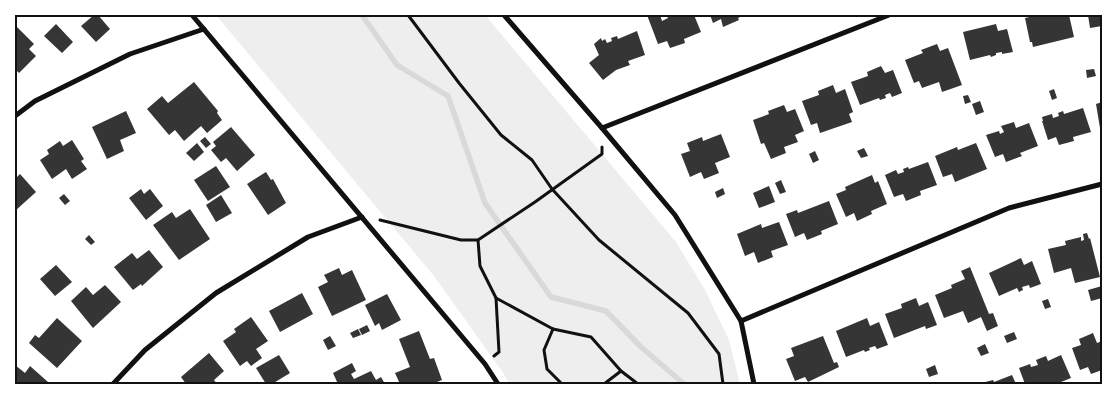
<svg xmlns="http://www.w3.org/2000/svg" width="1117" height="399" viewBox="0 0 1117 399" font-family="'Noto Sans',sans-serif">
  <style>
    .green { fill: #eee }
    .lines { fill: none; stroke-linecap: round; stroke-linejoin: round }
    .stream { stroke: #d9d9d9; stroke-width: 5.5 }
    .building { fill: #353535 }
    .path { stroke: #111; stroke-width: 3 }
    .minor { stroke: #111; stroke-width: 5 }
    .neatline { fill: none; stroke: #111; stroke-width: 2 }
  </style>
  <rect width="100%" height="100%" fill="#fff"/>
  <path class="green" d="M216,15H485L676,242L705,290L729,340L740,384H509L504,374L434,276Z"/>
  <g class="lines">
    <path class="stream" d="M362,15L397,65L448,96L485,203L551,297L606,311L641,347L684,384"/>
  </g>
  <g class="building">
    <path d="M94,15H98L110,29L96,42L81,26Z"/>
    <path d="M647,15H660L662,21L668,18L667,16L670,15L673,16L694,15L701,32L684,39L685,43L670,48L667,41L658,44Z"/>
    <path d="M710,15H744L738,18L739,20L723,27L721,19L713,23Z"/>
    <path d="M1039,15H1069L1074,37L1033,47L1032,42H1030L1025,18Z"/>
    <path d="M1088,15H1102V26L1090,28Z"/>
    <path d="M56,24L73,42L62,53L44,36Z"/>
    <path d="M996,24L998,31L1007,29L1013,52L1002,54V52L996,53V55L991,57L990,55L970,60L963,32Z"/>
    <path d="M15,25L34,44L29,49L36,56L19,73L15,69Z"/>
    <path d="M637,31L645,55L628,61L630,65L616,70L603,80L589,63L599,55L594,44L601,38L602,41L605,39L607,43L612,41L611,38L617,36L618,39Z"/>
    <path d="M937,44L940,51L948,48L962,85L942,92L939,82L922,88L919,81L914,83L905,60L923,53L921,50Z"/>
    <path d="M881,66L885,73L893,70L902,93L892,97L890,93L885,95L886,98L880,100L879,98L860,105L851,82L868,76L867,72Z"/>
    <path d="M1094,69L1096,76L1087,78L1086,70Z"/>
    <path d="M194,82L218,111L217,113L222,120L207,133L201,126L184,141L175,130L169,135L147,109L162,96L168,103Z"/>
    <path d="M833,85L836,93L845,89L853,112L849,114L852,122L820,133L817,123L811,125L802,101L819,95L818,91Z"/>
    <path d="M1054,89L1057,98L1052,100L1049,91Z"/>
    <path d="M968,95L971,102L965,104L963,96Z"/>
    <path d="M980,101L984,112L976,115L972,104Z"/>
    <path d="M1102,102V127L1100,128L1096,104Z"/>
    <path d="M784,105L787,112L795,109L804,131L795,135L798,142L784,147L786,153L771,159L764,143L761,144L753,120L769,114L768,111Z"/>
    <path d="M1083,108L1091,132L1073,137L1074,141L1059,145L1056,137L1048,140L1042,121H1043L1042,117L1052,114L1053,118L1059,116L1058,113L1063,111L1064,114Z"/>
    <path d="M126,111L136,133L120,140L124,151L107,159L92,127Z"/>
    <path d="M1014,122L1016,128L1029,123L1038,146L1020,153L1022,156L1006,162L1003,154L995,157L986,135L999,131L1000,134L1004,132L1001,126Z"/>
    <path d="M231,127L255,155L237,171L226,158L221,162L211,150L216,146L213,142Z"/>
    <path d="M721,134L730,157L715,163L719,173L704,179L701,172L690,177L681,154L690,151L687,143L702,137L703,141Z"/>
    <path d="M205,137L211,144L206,148L200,141Z"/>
    <path d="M72,140L84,159L81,161L87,169L72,179L66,169L52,179L40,160L49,154L47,150L60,141L63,146Z"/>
    <path d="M197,143L204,152L194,161L186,153Z"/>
    <path d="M976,143L987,169L955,182L952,174L943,177L935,156L957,147L958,150Z"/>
    <path d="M864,148L868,156L861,158L857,151Z"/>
    <path d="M815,151L819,160L813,163L809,154Z"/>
    <path d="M928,162L937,185L920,191L921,195L906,201L903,194L894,197L885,175L896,170L898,174L904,172L903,169L908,167L909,169Z"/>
    <path d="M216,166L230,187L208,201L194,180Z"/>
    <path d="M266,172L271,180L273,179L286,203L268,215L247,184Z"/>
    <path d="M20,174L36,192L15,211V179Z"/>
    <path d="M872,175L875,183L878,181L887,204L871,211L872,214L857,221L854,213L846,217L836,194L846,190L845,187Z"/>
    <path d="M781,180L786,192L780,194L775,183Z"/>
    <path d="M769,186L775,202L759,208L753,193Z"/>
    <path d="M723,188L725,194L717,198L715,192Z"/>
    <path d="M141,189L144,194L150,189L163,206L146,220L129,198Z"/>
    <path d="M64,194L70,201L65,205L59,198Z"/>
    <path d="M221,195L232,213L216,222L206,205Z"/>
    <path d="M829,201L838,224L821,231L822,234L807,240L804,233L795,237L786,214L797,210L798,213Z"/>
    <path d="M190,209L210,239L179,260L153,225L172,212L176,218Z"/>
    <path d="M779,222L788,245L771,251L773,257L758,263L754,252L745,256L737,234L761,224L762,228Z"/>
    <path d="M1087,233L1089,239L1090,238L1100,277L1075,283L1071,268L1054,273L1048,249L1066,245L1065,241L1081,237V241L1084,240L1083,234Z"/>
    <path d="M89,235L95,242L91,245L85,239Z"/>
    <path d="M149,250L163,267L142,286L141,284L133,290L114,267L132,253L137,259Z"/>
    <path d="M1021,258L1024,265L1032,261L1041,284L1030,288L1029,285L1022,287L1023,290L1019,292L1017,288L999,296L989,273Z"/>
    <path d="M56,265L72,282L55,296L40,279Z"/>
    <path d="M970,267L989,314L993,313L998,326L987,331L981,317L968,323L963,311L944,318L935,295L952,288L951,285L965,279L961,271Z"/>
    <path d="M339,268L342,275L352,270L366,300L332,316L318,287L328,282L324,275Z"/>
    <path d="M105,285L121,302L93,328L71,301L86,287L93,295Z"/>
    <path d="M1102,286V298L1091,301L1088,290Z"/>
    <path d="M302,293L313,314L280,332L269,311Z"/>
    <path d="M387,294L401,320L382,330L379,323L375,326L365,305Z"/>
    <path d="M916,298L919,306L928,302L937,325L926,329L925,326L894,338L885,314L902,308L901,304Z"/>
    <path d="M1048,299L1051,307L1045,309L1042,301Z"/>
    <path d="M251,317L268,341L256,349L262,358L251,366L247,361L240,366L223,341L236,332L234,329Z"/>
    <path d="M57,318L82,341L57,368L29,343L35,335L39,338Z"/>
    <path d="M867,318L870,326L879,322L888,345L877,349L875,346L869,348L870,350L865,352L864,350L846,357L836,331Z"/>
    <path d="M367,325L370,331L362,335L359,329Z"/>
    <path d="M358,329L361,335L353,338L350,333Z"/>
    <path d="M419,331L430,359L434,358L442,380L432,384H400L395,373L410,367L399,339Z"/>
    <path d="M1014,332L1017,339L1007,343L1004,336Z"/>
    <path d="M1093,333L1097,343L1102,341V370L1091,374L1088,367L1080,370L1072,348L1081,345L1079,339Z"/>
    <path d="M330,336L336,346L328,350L323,340Z"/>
    <path d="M823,336L834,363L837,362L839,367L808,382L805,377L795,381L786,359L794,356L791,348Z"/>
    <path d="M985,344L989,353L981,356L977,348Z"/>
    <path d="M209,353L224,371L214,380L217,384H186L181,377Z"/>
    <path d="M279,355L290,373L272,384H266L256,368Z"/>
    <path d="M1061,355L1071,378L1056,384H1025L1019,368L1030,364L1031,367L1038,365L1036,360L1046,356L1048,361Z"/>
    <path d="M352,363L356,371L351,374L354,379L371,371L376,380L381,377L385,384H338L333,373Z"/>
    <path d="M15,365L25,373L30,366L48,382L47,384H15Z"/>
    <path d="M935,365L938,374L929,377L926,369Z"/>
    <path d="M1012,375L1016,384H978L993,380L994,382Z"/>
  </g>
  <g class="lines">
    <g class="path">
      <path d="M408,15L459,83L501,135L532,160L552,189L599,240L688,313L719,354L723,384"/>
      <path d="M380,220L461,240H478L535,202L602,154V147"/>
      <path d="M478,240L480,266L496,298L499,352L494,356"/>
      <path d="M496,298L553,329L591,337L621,371L638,384"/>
      <path d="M553,329L544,350L547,369L562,384"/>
      <path d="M604,384L621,371"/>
    </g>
    <g class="minor">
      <path d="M192,15L485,364L498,384"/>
      <path d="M504,15L602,128L675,215L741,321L754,384"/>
      <path d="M15,116L35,101L130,54L204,29"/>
      <path d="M602,128L889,15"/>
      <path d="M741,321L1009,208L1102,184"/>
      <path d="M113,384L145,350L216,293L308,237L362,217"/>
    </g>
  </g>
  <rect width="1117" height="399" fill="none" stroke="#ffffff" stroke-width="32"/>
  <rect x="16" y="16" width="1085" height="367" class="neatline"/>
</svg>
